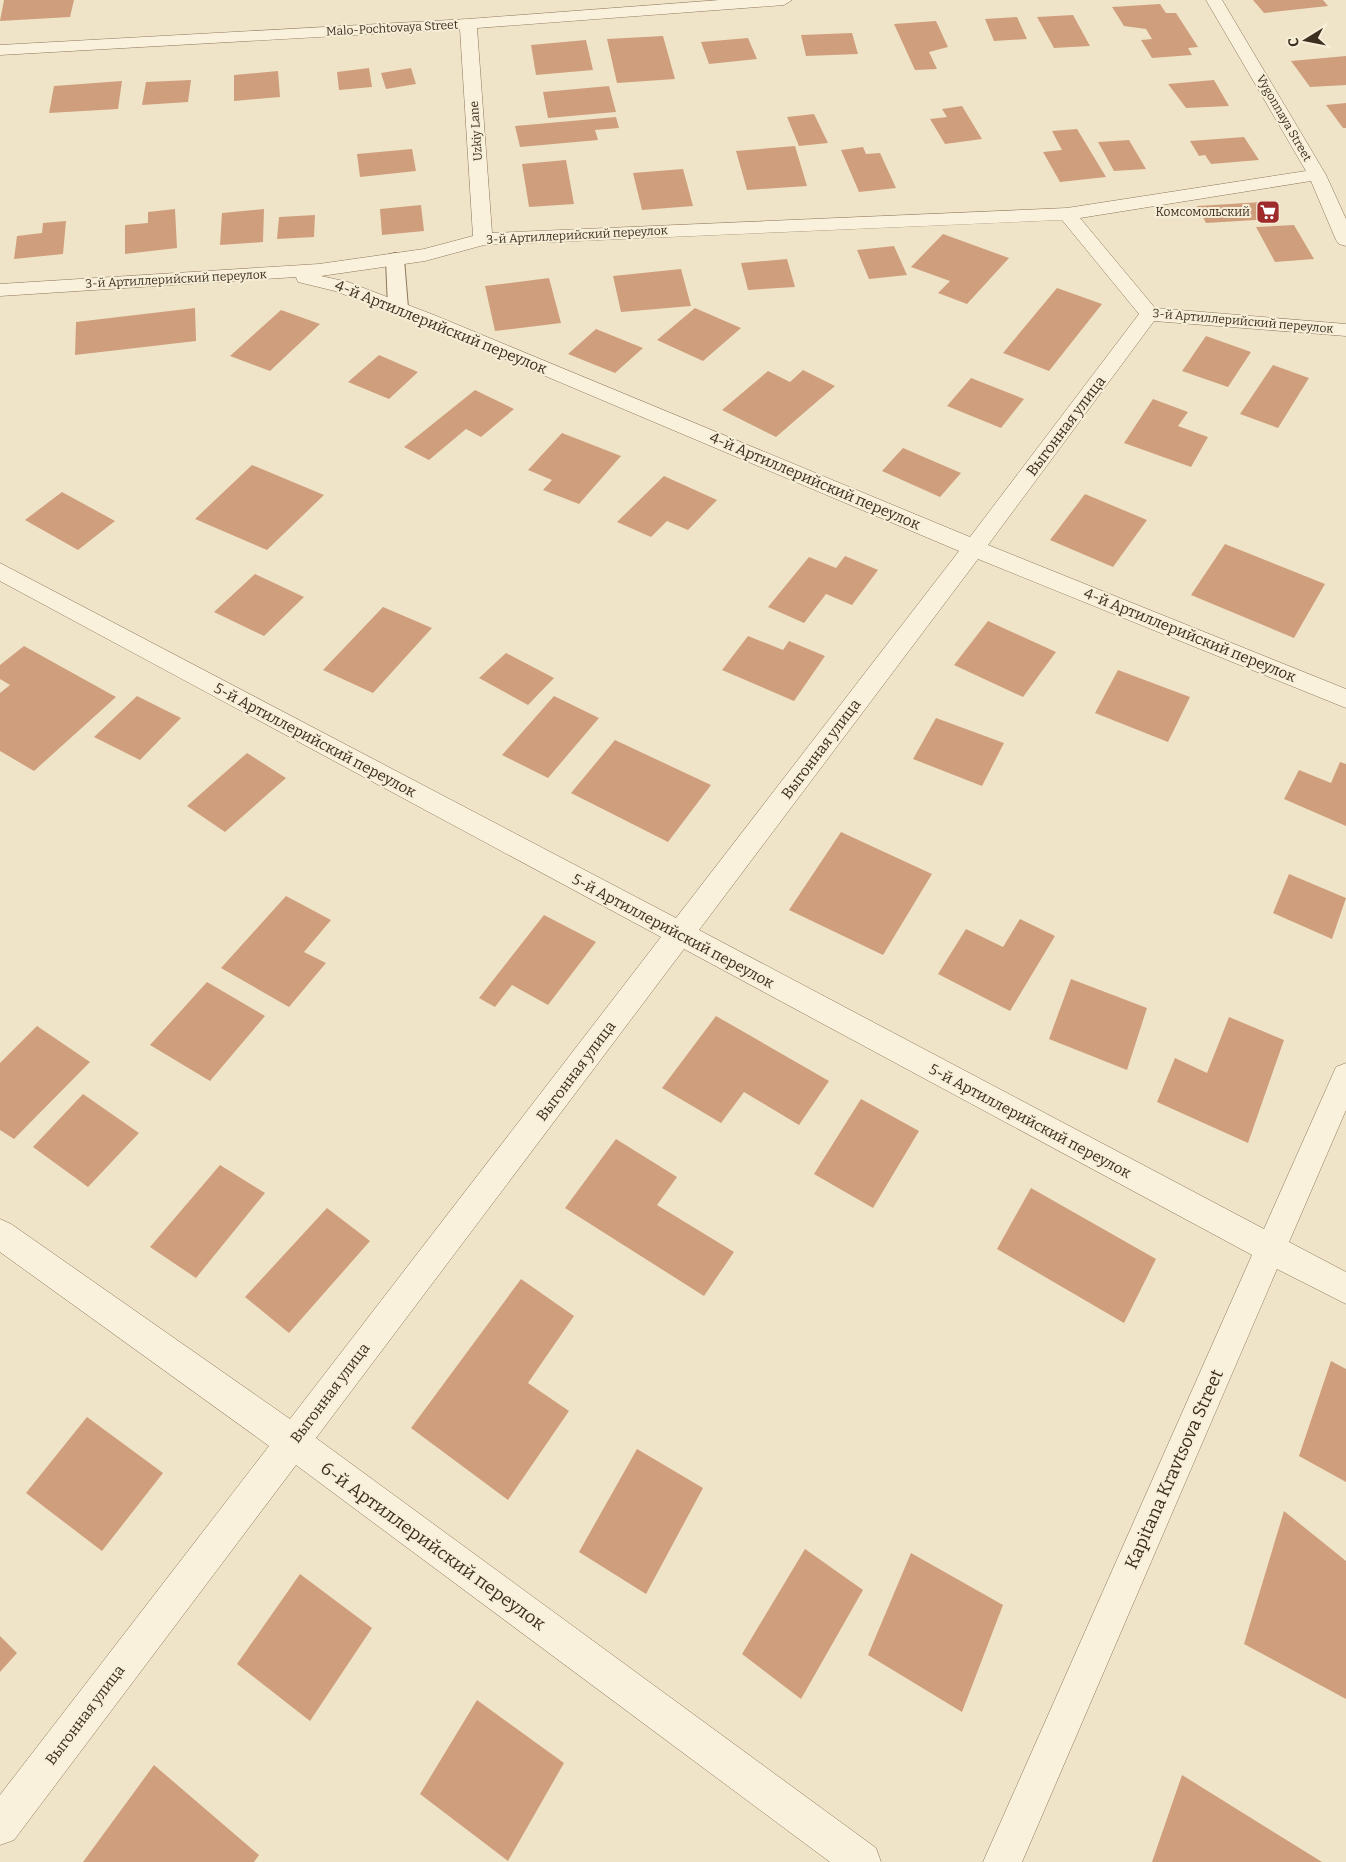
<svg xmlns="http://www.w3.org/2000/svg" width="1346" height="1862" viewBox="0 0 1346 1862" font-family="Bitter,serif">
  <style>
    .building { fill: #cf9f7d }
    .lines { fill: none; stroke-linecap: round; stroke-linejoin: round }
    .lane-casing { stroke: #8d765c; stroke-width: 2 }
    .street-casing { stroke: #8d765c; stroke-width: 1 }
    .lane { fill: #faf1dc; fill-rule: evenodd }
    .street { fill: #faf1dc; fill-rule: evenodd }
    .labels { text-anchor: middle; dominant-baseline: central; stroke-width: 4; stroke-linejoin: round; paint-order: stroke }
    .far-street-label { font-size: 12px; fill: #3d2e20; stroke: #f7eed8 }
    .far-poi-label { font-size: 12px; fill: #3d2e20; stroke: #f7eed8; text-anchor: end }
    .street-label { font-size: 15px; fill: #3d2e20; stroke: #f7eed8 }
    .near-street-label { font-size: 18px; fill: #3d2e20; stroke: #f7eed8 }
  </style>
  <rect width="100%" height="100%" fill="#f0e4c8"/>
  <g class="building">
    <path d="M4,0H74L70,17L0,21Z"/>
    <path d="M1253,0H1323L1328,6L1264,13Z"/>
    <path d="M1160,4L1166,13H1176L1198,47L1188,48L1192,55L1152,58L1141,40L1152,39L1146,29L1124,26L1112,7Z"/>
    <path d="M1073,15L1090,46L1054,48L1037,17Z"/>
    <path d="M1017,17L1027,39L994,41L985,19Z"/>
    <path d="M936,21L948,47L929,52L937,69L915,70L894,24Z"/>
    <path d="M852,33L858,54L806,56L801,35Z"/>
    <path d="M663,36L675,79L617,83L607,39Z"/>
    <path d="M748,38L757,59L709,64L701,42Z"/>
    <path d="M586,40L593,70L536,75L531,45Z"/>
    <path d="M1346,56V85L1310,87L1291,61Z"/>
    <path d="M369,68L372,87L339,90L337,72Z"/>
    <path d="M411,68L416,84L386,89L381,73Z"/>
    <path d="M278,71L280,97L234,101V75Z"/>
    <path d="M191,80L188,102L142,105L146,82Z"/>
    <path d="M1214,80L1229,106L1186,108L1168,84Z"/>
    <path d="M122,81L118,109L49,113L54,86Z"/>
    <path d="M609,86L616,112L548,118L543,92Z"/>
    <path d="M1346,103V128H1343L1326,105Z"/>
    <path d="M962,106L982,139L945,144L930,119L947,117L942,109Z"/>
    <path d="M814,114L828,143L799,146L787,117Z"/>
    <path d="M616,117L619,128L595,130L598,140L520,147L515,126Z"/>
    <path d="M1077,129L1106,177L1060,182L1043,152L1062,150L1052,131Z"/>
    <path d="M1244,137L1259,160L1211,164L1205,155L1199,156L1190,141Z"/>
    <path d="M1129,140L1146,169L1114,171L1098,142Z"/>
    <path d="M795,146L807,186L747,190L736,151Z"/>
    <path d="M863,147L866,154L880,153L896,188L859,192L841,150Z"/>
    <path d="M412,149L416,171L360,177L357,154Z"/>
    <path d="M566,160L574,204L529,207L522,164Z"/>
    <path d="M683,169L693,206L642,210L633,173Z"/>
    <path d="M1262,202L1272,219L1206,223L1197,206Z"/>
    <path d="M421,205L424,231L382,235L380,209Z"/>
    <path d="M175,209L177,248L125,254V225L148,223V212Z"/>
    <path d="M264,209L263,242L220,245L222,213Z"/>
    <path d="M315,215L314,237L277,239L279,217Z"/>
    <path d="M66,221L63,254L14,259L17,236L42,233L43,223Z"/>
    <path d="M1294,225L1314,259L1275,262L1256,227Z"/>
    <path d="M943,234L1009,258L967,304L938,293L950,281L911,267Z"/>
    <path d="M894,246L907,275L869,279L857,250Z"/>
    <path d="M787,259L795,287L748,290L741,263Z"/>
    <path d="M681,269L691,306L621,312L613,276Z"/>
    <path d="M549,278L561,323L495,331L485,286Z"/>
    <path d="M1057,288L1102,304L1049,371L1003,353Z"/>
    <path d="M195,308L196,341L75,355L76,322Z"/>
    <path d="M695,308L741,328L703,361L657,340Z"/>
    <path d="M281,310L320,324L270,371L230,356Z"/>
    <path d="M596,329L643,348L615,373L568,354Z"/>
    <path d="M1206,336L1251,352L1228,387L1182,371Z"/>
    <path d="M379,355L418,372L389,399L348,382Z"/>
    <path d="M1273,365L1309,378L1278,428L1240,414Z"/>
    <path d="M803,370L835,386L776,437L722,410L768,371L790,382Z"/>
    <path d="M971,378L1024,399L1001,428L947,406Z"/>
    <path d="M475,390L514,409L481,437L466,429L429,460L404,447Z"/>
    <path d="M1153,399L1188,412L1178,426L1208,437L1191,467L1124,443Z"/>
    <path d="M562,433L621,456L579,504L543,490L552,480L528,470Z"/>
    <path d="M903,448L961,473L940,497L882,471Z"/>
    <path d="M252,465L324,495L267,550L195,519Z"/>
    <path d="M664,476L717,500L688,530L667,521L651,537L617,522Z"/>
    <path d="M62,492L115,521L78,550L25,520Z"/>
    <path d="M1085,494L1147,520L1113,567L1050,540Z"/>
    <path d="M1225,544L1325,584L1294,638L1191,595Z"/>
    <path d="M845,556L878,570L852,605L826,594L804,623L768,607L809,557L836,568Z"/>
    <path d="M255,574L304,597L264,636L214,612Z"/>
    <path d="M383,607L432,628L373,693L323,670Z"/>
    <path d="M988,621L1056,652L1023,697L954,665Z"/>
    <path d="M748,636L783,650L789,641L825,656L794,701L722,670Z"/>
    <path d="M24,646L116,697L34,771L0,751V693L10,685L0,679V665Z"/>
    <path d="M506,653L554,678L528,705L479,678Z"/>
    <path d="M1118,670L1190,697L1168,742L1095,713Z"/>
    <path d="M137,696L181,718L140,760L94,737Z"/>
    <path d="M554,696L599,718L548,778L502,755Z"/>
    <path d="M936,718L1004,743L982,786L913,759Z"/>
    <path d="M615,740L711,785L668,842L571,793Z"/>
    <path d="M247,753L286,778L225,832L187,806Z"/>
    <path d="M1340,762L1346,764V826L1284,799L1299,770L1331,783Z"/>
    <path d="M841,832L932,874L883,955L789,910Z"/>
    <path d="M1289,874L1346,898L1332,939L1273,913Z"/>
    <path d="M286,896L331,920L304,952L326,963L289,1007L221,968Z"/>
    <path d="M544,915L596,942L548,1005L512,985L495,1007L479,998Z"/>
    <path d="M1020,919L1055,936L1010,1011L938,974L966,929L1003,947Z"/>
    <path d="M1071,979L1147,1008L1127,1070L1049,1039Z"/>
    <path d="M207,982L265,1016L210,1081L150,1045Z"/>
    <path d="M716,1016L829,1081L799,1125L744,1092L721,1123L662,1088Z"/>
    <path d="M1229,1017L1284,1040L1248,1143L1157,1102L1175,1058L1207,1073Z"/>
    <path d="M37,1026L90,1062L14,1139L0,1130V1063Z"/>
    <path d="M83,1094L139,1133L88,1187L33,1147Z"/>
    <path d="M861,1099L919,1131L873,1208L814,1174Z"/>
    <path d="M616,1139L677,1177L657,1205L734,1252L704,1296L565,1208Z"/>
    <path d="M220,1165L265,1193L196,1278L150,1247Z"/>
    <path d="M1031,1188L1156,1259L1124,1323L997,1249Z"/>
    <path d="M327,1208L370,1241L289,1333L245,1297Z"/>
    <path d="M521,1279L574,1316L528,1383L569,1411L508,1500L411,1428Z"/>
    <path d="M1331,1361L1346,1369V1482L1299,1456Z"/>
    <path d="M87,1417L163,1473L102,1551L26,1493Z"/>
    <path d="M637,1449L703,1488L646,1594L579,1552Z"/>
    <path d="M1284,1511L1346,1561V1699L1244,1644Z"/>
    <path d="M805,1549L863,1590L801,1699L742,1654Z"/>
    <path d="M911,1553L1003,1605L962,1712L868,1655Z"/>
    <path d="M300,1574L372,1628L310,1721L237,1664Z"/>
    <path d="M0,1636L17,1653L0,1672Z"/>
    <path d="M477,1700L564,1763L508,1861L420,1794Z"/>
    <path d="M154,1765L259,1855L254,1862H83Z"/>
    <path d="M1182,1775L1322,1862H1152Z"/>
  </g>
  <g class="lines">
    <g class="lane-casing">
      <path id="lane" d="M395,253L402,255L404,259L408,308L405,312H391L388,308L386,259L388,255Z"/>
    </g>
    <g class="street-casing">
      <path id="street" d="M720,0H792L784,5L477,28L492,233L1067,208L1306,171L1206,0H1222L1326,175L1346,219V246L1339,244L1336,240L1311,181L1080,218L1155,308L1346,324V336L1154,321L988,545L1346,689V708L978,559L699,930L1264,1229L1336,1067L1346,1063V1110L1289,1242L1346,1272V1304L1277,1269L1022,1862H983L1252,1255L684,949L316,1438L876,1848L881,1862H830L296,1465L14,1840L0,1845V1795L269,1446L0,1252V1219L11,1224L290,1419L661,937L0,581V563L676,918L959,551L420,323L335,291L298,282L296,277L0,296V284L319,264L424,249L473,236L460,29L0,55V45L468,19ZM1062,220L1139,314L970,537L434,315L348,282L321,276L425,261L484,245Z"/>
    </g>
    <use href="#lane" class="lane"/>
    <use href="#street" class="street"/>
  </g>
  <defs>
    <g id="supermarket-square" transform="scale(1.25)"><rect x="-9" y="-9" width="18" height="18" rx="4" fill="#9e2a2b" stroke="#f7eed8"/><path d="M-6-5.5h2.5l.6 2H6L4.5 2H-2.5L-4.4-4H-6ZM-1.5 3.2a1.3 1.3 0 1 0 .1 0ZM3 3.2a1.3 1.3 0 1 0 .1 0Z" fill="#fff"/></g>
  </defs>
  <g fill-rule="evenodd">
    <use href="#supermarket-square" x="1268" y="212"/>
  </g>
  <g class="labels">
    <g class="far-street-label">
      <text transform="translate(392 28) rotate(-3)">Malo-Pochtovaya Street</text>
      <text transform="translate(1284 118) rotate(60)">Vygonnaya Street</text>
      <text transform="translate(476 131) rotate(-94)">Uzkiy Lane</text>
      <text transform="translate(577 235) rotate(-3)">3-й Артиллерийский переулок</text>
      <text transform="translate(176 279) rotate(-3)">3-й Артиллерийский переулок</text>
      <text transform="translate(1243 321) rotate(5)">3-й Артиллерийский переулок</text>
    </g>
    <g class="far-poi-label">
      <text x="1250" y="212">Комсомольский</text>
    </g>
    <g class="street-label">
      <text transform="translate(441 327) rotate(22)">4-й Артиллерийский переулок</text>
      <text transform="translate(1066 426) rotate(-53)">Выгонная улица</text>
      <text transform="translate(815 481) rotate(23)">4-й Артиллерийский переулок</text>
      <text transform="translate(1190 635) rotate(22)">4-й Артиллерийский переулок</text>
      <text transform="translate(315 740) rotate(28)">5-й Артиллерийский переулок</text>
      <text transform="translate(821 749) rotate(-53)">Выгонная улица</text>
      <text transform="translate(673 931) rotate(28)">5-й Артиллерийский переулок</text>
      <text transform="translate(576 1071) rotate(-53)">Выгонная улица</text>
      <text transform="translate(1030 1121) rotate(28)">5-й Артиллерийский переулок</text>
      <text transform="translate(330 1393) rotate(-53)">Выгонная улица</text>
      <text transform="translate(85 1715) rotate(-53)">Выгонная улица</text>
    </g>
    <g class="near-street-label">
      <text transform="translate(1174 1469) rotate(-66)">Kapitana Kravtsova Street</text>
      <text transform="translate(433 1546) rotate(36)">6-й Артиллерийский переулок</text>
    </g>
  </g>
  <g transform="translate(1306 40) rotate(260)" stroke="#f7eed8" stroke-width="4" paint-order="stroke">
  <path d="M0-4L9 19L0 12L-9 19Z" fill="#3d2e20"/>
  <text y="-8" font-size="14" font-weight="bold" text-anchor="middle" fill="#3d2e20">С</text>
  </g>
</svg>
